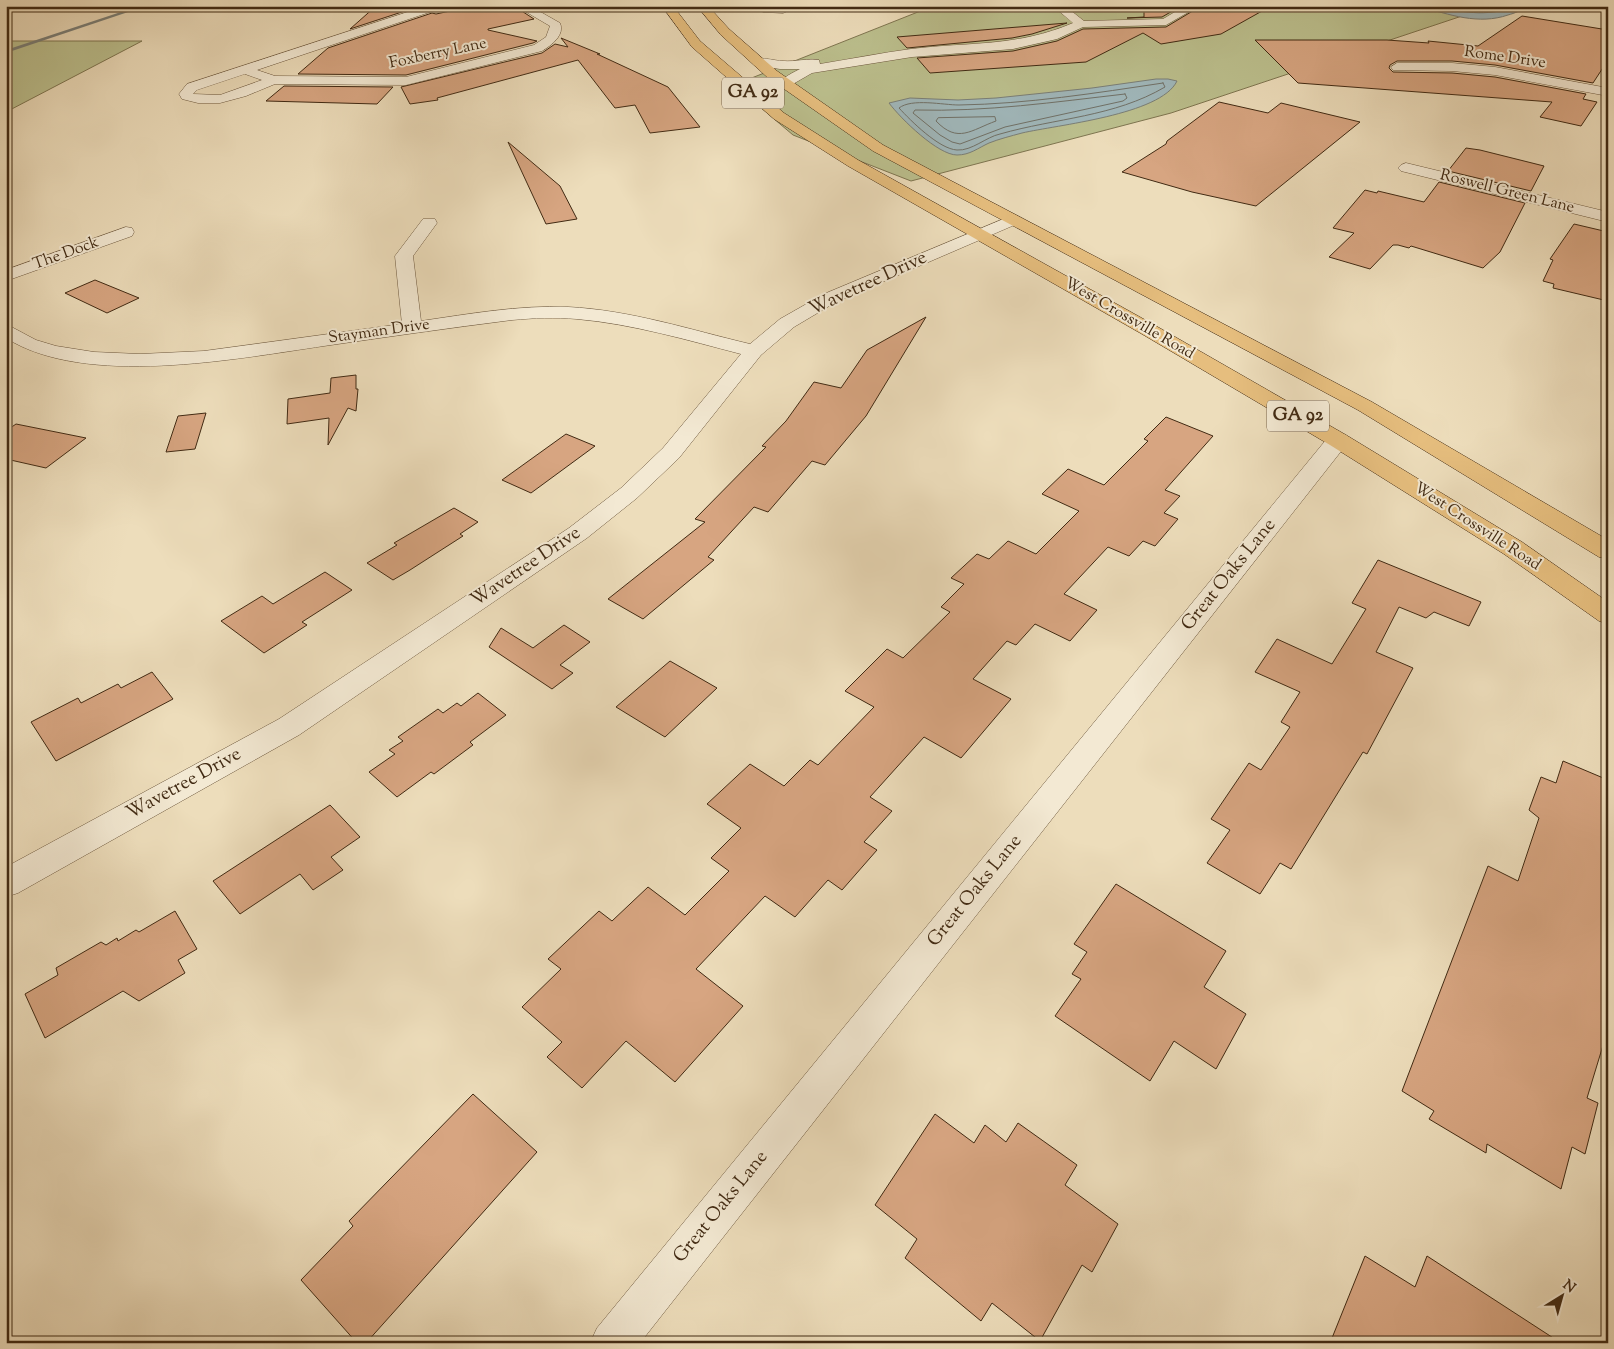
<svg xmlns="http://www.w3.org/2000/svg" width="1614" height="1349" viewBox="0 0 1614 1349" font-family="'Sorts Mill Goudy',serif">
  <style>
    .green { fill: #bcc08e; stroke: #7e7550 }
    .water { fill: #a0b8bc; stroke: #7a7f78 }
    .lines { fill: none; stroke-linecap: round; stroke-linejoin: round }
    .shore { stroke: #707168; stroke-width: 1 }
    .stream { fill: #7a7f78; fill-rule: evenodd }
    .building { fill: #d7a581; stroke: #412a13 }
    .street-casing { stroke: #6c573d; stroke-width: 1 }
    .primary-casing { stroke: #412a13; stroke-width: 1 }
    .street { fill: #f3e9d3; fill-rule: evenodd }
    .primary { fill: #e6be7e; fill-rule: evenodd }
    .labels { text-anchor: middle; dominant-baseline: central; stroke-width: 4; stroke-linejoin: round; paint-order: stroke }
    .far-street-label { font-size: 16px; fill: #412a13; stroke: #f3e9d3 }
    .shield { fill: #f3e9d3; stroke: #76634d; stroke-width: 1 }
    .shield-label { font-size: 18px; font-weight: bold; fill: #412a13 }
    .street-label { font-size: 19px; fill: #412a13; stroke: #f3e9d3 }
  </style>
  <rect width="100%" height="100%" fill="#edddbb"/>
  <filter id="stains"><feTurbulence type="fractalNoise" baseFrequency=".004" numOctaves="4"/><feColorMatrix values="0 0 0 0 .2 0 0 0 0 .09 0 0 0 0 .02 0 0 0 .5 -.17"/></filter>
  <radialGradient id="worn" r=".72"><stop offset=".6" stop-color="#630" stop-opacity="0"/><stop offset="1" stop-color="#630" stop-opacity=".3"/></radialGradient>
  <g class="green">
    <path d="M933,6H1492L1171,113L911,181L793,135L734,85Z"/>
    <path d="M6,41H142L6,112Z"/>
  </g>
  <g class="water">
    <path d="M1420,6H1525C1521,11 1515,13 1508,15C1479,25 1449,15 1420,6Z"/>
    <path d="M1156,79H1168L1177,81C1161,115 1056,125 1022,133C1011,136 999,139 989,143C978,148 970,155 957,155C938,155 901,119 889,103L910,98L958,100L996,98L1092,88Z"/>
  </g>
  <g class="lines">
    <g class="shore">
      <path d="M1438,6C1466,14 1491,16 1518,6"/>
      <path d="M1163,83L1165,87C1114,117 1056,118 1000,134C986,137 972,151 957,150C939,149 911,121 899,108C912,98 943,105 959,105C1027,104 1096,93 1163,83Z"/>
      <path d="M1125,94L1127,98L1123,101L1005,127L960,144L952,142L940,135L913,113L915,110C986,112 1055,102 1125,94Z"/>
      <path d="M995,117L996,121C971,130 958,144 936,121L938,118Z"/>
    </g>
    <path class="stream" d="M139,6H146L6,53V50Z"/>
  </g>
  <g class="building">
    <path d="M376,6H400L411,9L350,29Z"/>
    <path d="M474,6H514L534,19L488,29V30L537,41L533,43L406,75L298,74L328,48L432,13L436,14Z"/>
    <path d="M1144,6H1181L1162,17L1127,18L1144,17Z"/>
    <path d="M1201,6H1271L1221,34L1161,44L1143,33L1086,62L930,73L917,58L1013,51L1057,41L1083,29L1166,27Z"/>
    <path d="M1522,16L1608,30V60L1593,83L1495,65L1452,61H1397L1390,65L1389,68L1393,72L1452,73L1495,77L1586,94L1583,99L1597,102L1581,126L1540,117L1552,102L1298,83L1255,40H1387L1429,43L1428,41L1478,46Z"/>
    <path d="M1067,23L1032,34L1012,38L907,48L897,37Z"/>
    <path d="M561,38L600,54H597L668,87L700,127L650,133L635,105L615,108L578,60L437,98L438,100L410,104L401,87L542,53L555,44L568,47Z"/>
    <path d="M284,86L393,87L377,104L266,101Z"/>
    <path d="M1219,102L1268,113L1281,103L1360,122L1256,206L1192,192L1122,172L1166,144L1167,141Z"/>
    <path d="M508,142L560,186L577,219L546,224Z"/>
    <path d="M1466,148L1480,150L1544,166L1531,191L1448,171Z"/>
    <path d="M1439,182L1525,203L1500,252L1483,268L1411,246L1409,248L1398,245H1393L1370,269L1329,257L1354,233L1333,228L1365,190L1377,193L1378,191L1424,202Z"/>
    <path d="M1574,224L1608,232V301L1553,288L1554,284L1543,281L1553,260L1550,259Z"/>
    <path d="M95,280L139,298L107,313L65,293Z"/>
    <path d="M926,317L866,416L825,465L812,461L768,512L754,507L708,557L714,560L643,619L608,599L705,522L695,519L766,447L762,446L786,421L814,382L841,388L867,350Z"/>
    <path d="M356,375V389H358L356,411L348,408L328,445L329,418L287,424L288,399L330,393L331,378Z"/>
    <path d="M206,413L195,449L166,452L178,416Z"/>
    <path d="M1166,417L1213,436L1165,490L1180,496L1164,513L1178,519L1155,546L1143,541L1129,556L1108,547L1064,594L1097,610L1070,641L1035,624L1016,645L1007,641L973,679L1011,699L961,758L924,737L870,797L892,811L864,842L877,850L842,890L828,880L795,917L765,896L696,969L743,1006L675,1082L626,1041L582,1088L547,1057L562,1042L522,1007L561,969L548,959L599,911L612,921L648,887L685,915L729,871L711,858L741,828L707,804L750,764L784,786L810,760L818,765L874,707L845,691L887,649L903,658L950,612L941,607L964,584L951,578L977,554L989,559L1008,541L1036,554L1079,511L1042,494L1068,469L1104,485L1148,441L1144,439Z"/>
    <path d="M16,424L86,438L46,468L6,459V431Z"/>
    <path d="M566,434L595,446L531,493L502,480Z"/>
    <path d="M454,508L478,522L460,534L463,536L410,570L393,580L367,563L397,545L394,543Z"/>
    <path d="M1378,560L1481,602L1469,626L1434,612L1426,618L1399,607L1376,652L1413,668L1367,754L1363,752L1291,869L1280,863L1260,894L1207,863L1230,830L1211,819L1249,763L1261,770L1290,727L1281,722L1300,692L1255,672L1277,639L1332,664L1366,609L1352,603Z"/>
    <path d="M325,572L352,590L302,622L307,625L264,653L221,621L262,596L273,604Z"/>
    <path d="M564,625L590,642L560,665L573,673L552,689L489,647L501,628L533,648Z"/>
    <path d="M670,661L717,688L665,737L616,707Z"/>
    <path d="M152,672L173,699L56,761L31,722L78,698L81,703L118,684L121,688Z"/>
    <path d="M478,693L506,715L470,742L473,745L434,774L431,772L397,797L369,772L395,754L389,750L403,741L398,737L438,709L443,713L457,703L461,706Z"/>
    <path d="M1563,761L1608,780V1029L1587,1098L1598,1103L1585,1154L1572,1147L1561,1189L1487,1144L1486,1153L1429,1119L1434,1111L1402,1091L1488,866L1518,881L1539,818L1529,810L1541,777L1556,783Z"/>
    <path d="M330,805L360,837L331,857L343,870L313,890L300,874L240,914L213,881Z"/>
    <path d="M1116,884L1226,951L1204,987L1246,1014L1216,1069L1174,1041L1150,1081L1055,1016L1081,979L1072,974L1087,952L1074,944Z"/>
    <path d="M175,911L197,949L178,960L185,973L139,1001L123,991L45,1038L25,994L58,975L56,968L101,942L106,945L117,938L118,941L136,930L139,932Z"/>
    <path d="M473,1094L537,1152L366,1343H357L301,1280L353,1226L349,1221Z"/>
    <path d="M935,1114L974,1143L985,1125L1006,1142L1018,1123L1077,1165L1065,1185L1118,1224L1092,1272L1082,1265L1040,1341L992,1303L981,1321L905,1258L917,1239L875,1205Z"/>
    <path d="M1365,1256L1415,1287L1427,1256L1561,1343H1330Z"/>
  </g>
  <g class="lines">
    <g class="street-casing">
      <g id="street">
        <path d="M426,6H443L442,8L257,70L275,76L406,77L534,45L546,37L550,26L516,6H530L560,23C565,35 552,45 542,51L406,85L275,84L246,96L220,103H198L182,99L179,94L187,84ZM245,74L262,80L220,95L193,94L197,90Z"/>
        <path d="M760,6H799L783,13L763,12Z"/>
        <path d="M1053,6H1065L1084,21L1163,19L1185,6H1199L1166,25L1083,27L1057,39L1013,49L912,57L812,73L786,88L779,84C785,76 792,73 800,69H780L754,65L752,62C758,55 774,61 783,61C795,62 809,58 819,60L820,64C851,59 881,53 911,49C969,42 1017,47 1073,23Z"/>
        <path d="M1397,63H1452L1495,67L1608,88V96L1495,75L1452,71L1393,70L1391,67Z"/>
        <path d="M1406,163L1608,212V222L1401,171L1398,168L1401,165Z"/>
        <path d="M1013,215L1019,217L1021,220L1019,223L836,302L794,327L761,355L679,458L637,498L587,538L299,735L18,893L6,897V867L279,719L569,528L621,488L663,448L741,354C687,340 633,324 577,319C555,317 534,318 512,320C449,328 386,337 324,346C235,359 85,388 6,338V324L36,340L56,346L94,352L140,354L204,351L402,324L395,256L423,219H435L437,223L413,256L421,321C469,314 519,305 568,307C630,310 691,330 750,344L780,319L824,294Z"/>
        <path d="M126,227L132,228L134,232L132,236L6,281V270Z"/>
        <path d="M1338,433L1346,435L1349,440L1346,445L640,1343H590L597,1328L1330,435Z"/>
      </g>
    </g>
    <g class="primary-casing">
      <g id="primary">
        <path d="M662,6H673L700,41L784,113L858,160L1156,326L1346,435L1522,542L1608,602V624L1599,621L1504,554L1330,445L1142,334L848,166L774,119L692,47Z"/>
        <path d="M697,6H708L729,29L777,71L883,145L1372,402L1608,540V559L1599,557L1358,410L873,151L767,77L721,35Z"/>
      </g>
    </g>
    <use href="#street" class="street"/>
    <use href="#primary" class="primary"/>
  </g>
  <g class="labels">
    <g class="far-street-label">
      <text transform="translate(438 54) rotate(-12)">Foxberry Lane</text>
      <text transform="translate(1505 58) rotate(8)">Rome Drive</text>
      <text transform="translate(1507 192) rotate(14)">Roswell Green Lane</text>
      <text transform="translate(66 254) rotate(-20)">The Dock</text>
      <text transform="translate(1129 319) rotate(30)">West Crossville Road</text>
      <text transform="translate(379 332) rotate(-8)">Stayman Drive</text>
      <text transform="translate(1477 527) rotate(33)">West Crossville Road</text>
    </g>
    <g class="shield">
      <rect x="722" y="77.5" width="62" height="31" rx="4"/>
      <rect x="1267" y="400.5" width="62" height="31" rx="4"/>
    </g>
    <g class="shield-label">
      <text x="753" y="93">GA 92</text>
      <text x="1298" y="416">GA 92</text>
    </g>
    <g class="street-label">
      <text transform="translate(868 284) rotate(-25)">Wavetree Drive</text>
      <text transform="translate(526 567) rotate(-34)">Wavetree Drive</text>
      <text transform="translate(1229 575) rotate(-51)">Great Oaks Lane</text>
      <text transform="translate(184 784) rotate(-29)">Wavetree Drive</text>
      <text transform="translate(975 891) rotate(-51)">Great Oaks Lane</text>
      <text transform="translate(721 1207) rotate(-51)">Great Oaks Lane</text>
    </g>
  </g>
  <rect width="1614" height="1349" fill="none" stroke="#edddbb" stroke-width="25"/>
  <rect x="8" y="8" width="1599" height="1334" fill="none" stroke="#412a13" stroke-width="2.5"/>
  <rect x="12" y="12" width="1589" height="1324" fill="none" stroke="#412a13"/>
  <g transform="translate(1562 1296) rotate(37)" stroke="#f3e9d3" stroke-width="4" paint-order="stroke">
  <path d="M0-4L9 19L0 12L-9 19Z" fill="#412a13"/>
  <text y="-8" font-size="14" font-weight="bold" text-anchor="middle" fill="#412a13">N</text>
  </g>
  <rect width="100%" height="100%" filter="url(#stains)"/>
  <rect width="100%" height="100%" fill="url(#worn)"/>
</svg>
